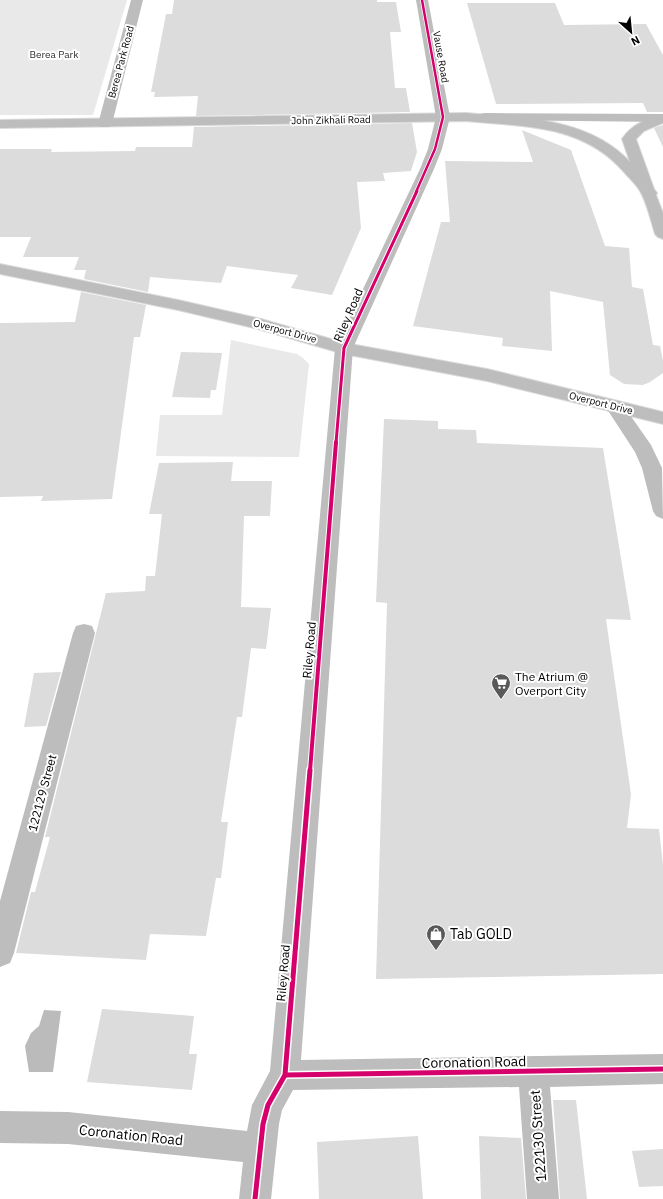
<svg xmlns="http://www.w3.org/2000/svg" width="663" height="1199" viewBox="0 0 663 1199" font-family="'IBM Plex Sans',sans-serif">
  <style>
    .green { fill: #e9e9e9 }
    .water { fill: #bbb }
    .building { fill: #dcdcdc }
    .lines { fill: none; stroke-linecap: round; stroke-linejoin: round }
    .major-casing { stroke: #dbdbdb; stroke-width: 2 }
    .minor { fill: #bdbdbd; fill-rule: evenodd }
    .major { fill: #bdbdbd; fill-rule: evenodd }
    .cycleway-far3-casing { stroke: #fff; stroke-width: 4 }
    .cycleway-far2-casing { stroke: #fff; stroke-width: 5 }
    .cycleway-far1-casing { stroke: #fff; stroke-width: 6 }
    .cycleway-casing { stroke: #fff; stroke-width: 8 }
    .cycleway-far3 { stroke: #d6006c; stroke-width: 2.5 }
    .cycleway-far2 { stroke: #d6006c; stroke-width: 3 }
    .cycleway-far1 { stroke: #d6006c; stroke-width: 4 }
    .cycleway { stroke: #d6006c; stroke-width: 5 }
    .labels { text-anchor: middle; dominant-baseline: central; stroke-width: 4; stroke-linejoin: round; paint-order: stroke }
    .far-park-label { font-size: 10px; fill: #2e2e2e; stroke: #fff }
    .far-street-label { font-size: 10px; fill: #000; stroke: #fff }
    .street-label { font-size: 12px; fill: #000; stroke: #fff }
    .poi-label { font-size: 12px; fill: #000; stroke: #fff; text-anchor: start }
    .near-poi-label { font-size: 14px; fill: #000; stroke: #fff; text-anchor: start }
    .near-street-label { font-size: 14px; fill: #000; stroke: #fff }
  </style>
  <rect width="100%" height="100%" fill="#fff"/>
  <g class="green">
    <path d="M0,0H127L93,115H0Z"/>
    <path d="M231,340L297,354L303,358L309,364L299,457L156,456L160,415H222Z"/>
  </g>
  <path class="water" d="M44,1010L61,1011L53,1072H29L25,1046L31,1033L39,1026Z"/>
  <g class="building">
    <path d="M174,0H377V2H396L401,32H390L395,88H406L410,112L196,116L198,96L154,97L155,92H151L166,14H172Z"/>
    <path d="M467,3H555L564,25L646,24L663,55V112H647L643,103L496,104Z"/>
    <path d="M412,123L417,152L411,171L383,173L385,181L357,182L361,228L332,295L291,288L298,275L227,266L221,283L150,277L148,292L84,279L86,270H74L79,257H23L31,237H0V149H52L51,152L135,151L136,147H192L194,127Z"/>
    <path d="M663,125V147L654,128Z"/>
    <path d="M522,130L571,150L605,246L629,248L632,287L643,289L653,345L660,346L663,361V373L650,382L643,385L624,384L610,375L603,302L550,291L552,351L502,346L503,338L413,326L441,222H450L445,161L533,162Z"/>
    <path d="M81,292L146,305L140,337H134L112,499L41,501L43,496L0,497V323L75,322Z"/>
    <path d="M181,352L222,353L216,390H211L210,398L172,397Z"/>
    <path d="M384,419L438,421V429L476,430L477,443L603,448L631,620L606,619L631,794L627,828L659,829L663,865V974L376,979L387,603L376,602Z"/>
    <path d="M233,462L231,481H272L270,516H244L241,607L271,608L266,649L251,648L242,717H237L221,822H228L221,878H216L206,936L150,934L146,960L16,953L31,892H35L50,837H45L106,593L145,591L146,576H155L162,514H149L159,463Z"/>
    <path d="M61,672L46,726L24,727L34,673Z"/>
    <path d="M102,1009L194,1016L189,1054H197L192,1090L87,1082Z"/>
    <path d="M553,1100H576L587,1199H560Z"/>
    <path d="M418,1136L423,1199H319L317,1142Z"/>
    <path d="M479,1136L521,1138L526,1199H481Z"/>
    <path d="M663,1149V1186L639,1187L632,1151Z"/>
  </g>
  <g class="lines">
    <g class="major-casing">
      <g id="major">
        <path d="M466,113C523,118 588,117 630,162L622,139C632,124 646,119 663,115V123L644,131L636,139L654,189L657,193L656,195L663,213V239L658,237L655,234C651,221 647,203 640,191C636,184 629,178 624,172C582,124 525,127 466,121L0,128V120Z"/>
        <path d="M0,264L178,300L261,319L345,343L487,369L663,412V424L487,381L344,354L258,329L178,310L0,274Z"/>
      </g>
    </g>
    <g class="minor">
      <path d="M131,0H143L112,124L110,127H100L98,124Z"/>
      <path d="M416,0H428L450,117L442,149L434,169L353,348L301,1060L663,1054V1084L550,1087L559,1199H527L519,1087L293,1090L282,1110L279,1124L271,1199H239L243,1162L68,1144L0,1143V1111L68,1112L247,1131L252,1105L270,1071L335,348L420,169L428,149L436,117Z"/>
      <path d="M485,113L663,114V122L480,120L478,117L480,114Z"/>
      <path d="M614,400L621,402L651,445L662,468L663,519L656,516L653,511L642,468L635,452L605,406L607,402Z"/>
      <path d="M84,624L92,626L95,633L14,953L10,963L0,967V901L73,633L76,626Z"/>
    </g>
    <use href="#major" class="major"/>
    <g class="cycleway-far3-casing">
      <path id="cycleway-far3" d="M416,192L435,149L443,117L422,0"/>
    </g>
    <g class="cycleway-far2-casing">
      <path id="cycleway-far2" d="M336,443L344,348L417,191"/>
    </g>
    <g class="cycleway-far1-casing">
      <path id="cycleway-far1" d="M310,771L336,442"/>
    </g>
    <g class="cycleway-casing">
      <g id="cycleway">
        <path d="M285,1075L663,1069"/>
        <path d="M255,1199L263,1124L268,1105L285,1075L310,770"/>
      </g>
    </g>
    <use href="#cycleway-far3" class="cycleway-far3"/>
    <use href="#cycleway-far2" class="cycleway-far2"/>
    <use href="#cycleway-far1" class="cycleway-far1"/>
    <use href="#cycleway" class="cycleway"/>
  </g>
  <defs>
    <g id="supermarket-pin" transform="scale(1)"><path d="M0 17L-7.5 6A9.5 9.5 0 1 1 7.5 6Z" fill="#595959" stroke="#fff"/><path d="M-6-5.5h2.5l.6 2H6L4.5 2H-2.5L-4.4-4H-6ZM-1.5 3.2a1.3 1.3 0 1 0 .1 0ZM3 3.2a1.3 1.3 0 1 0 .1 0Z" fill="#fff"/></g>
    <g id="shop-pin" transform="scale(1)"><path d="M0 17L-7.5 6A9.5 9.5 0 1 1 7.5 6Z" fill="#595959" stroke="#fff"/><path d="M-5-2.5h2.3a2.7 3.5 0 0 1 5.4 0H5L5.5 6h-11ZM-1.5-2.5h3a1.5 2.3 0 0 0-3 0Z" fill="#fff"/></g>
  </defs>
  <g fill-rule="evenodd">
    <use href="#supermarket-pin" x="501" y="683"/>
    <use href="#shop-pin" x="436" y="934"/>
  </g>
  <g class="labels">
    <g class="far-park-label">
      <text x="54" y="54">Berea Park</text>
    </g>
    <g class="far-street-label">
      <text transform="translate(441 57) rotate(80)">Vause Road</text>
      <text transform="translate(121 62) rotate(-75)">Berea Park Road</text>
      <text transform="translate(331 120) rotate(-1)">John Zikhali Road</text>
      <text transform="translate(285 331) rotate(15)">Overport Drive</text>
      <text transform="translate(601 403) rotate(14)">Overport Drive</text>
    </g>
    <g class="street-label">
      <text transform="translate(348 315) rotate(-67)">Riley Road</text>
      <text transform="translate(309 650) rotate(-85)">Riley Road</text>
      <text transform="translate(42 793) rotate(-75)">122129 Street</text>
      <text transform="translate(283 973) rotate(-85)">Riley Road</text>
    </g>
    <g class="poi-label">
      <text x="515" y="676">The Atrium @<tspan x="515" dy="14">Overport City</tspan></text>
    </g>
    <g class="near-poi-label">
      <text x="450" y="934">Tab GOLD</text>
    </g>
    <g class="near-street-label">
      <text transform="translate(474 1062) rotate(-1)">Coronation Road</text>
      <text transform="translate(131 1135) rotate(6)">Coronation Road</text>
      <text transform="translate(538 1136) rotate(-94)">122130 Street</text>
    </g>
  </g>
  <g transform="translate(631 32) rotate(153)" stroke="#ffffff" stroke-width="3" paint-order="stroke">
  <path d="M0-3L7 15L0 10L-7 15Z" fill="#000000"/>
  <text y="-6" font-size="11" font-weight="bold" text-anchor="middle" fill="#000000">N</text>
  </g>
</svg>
